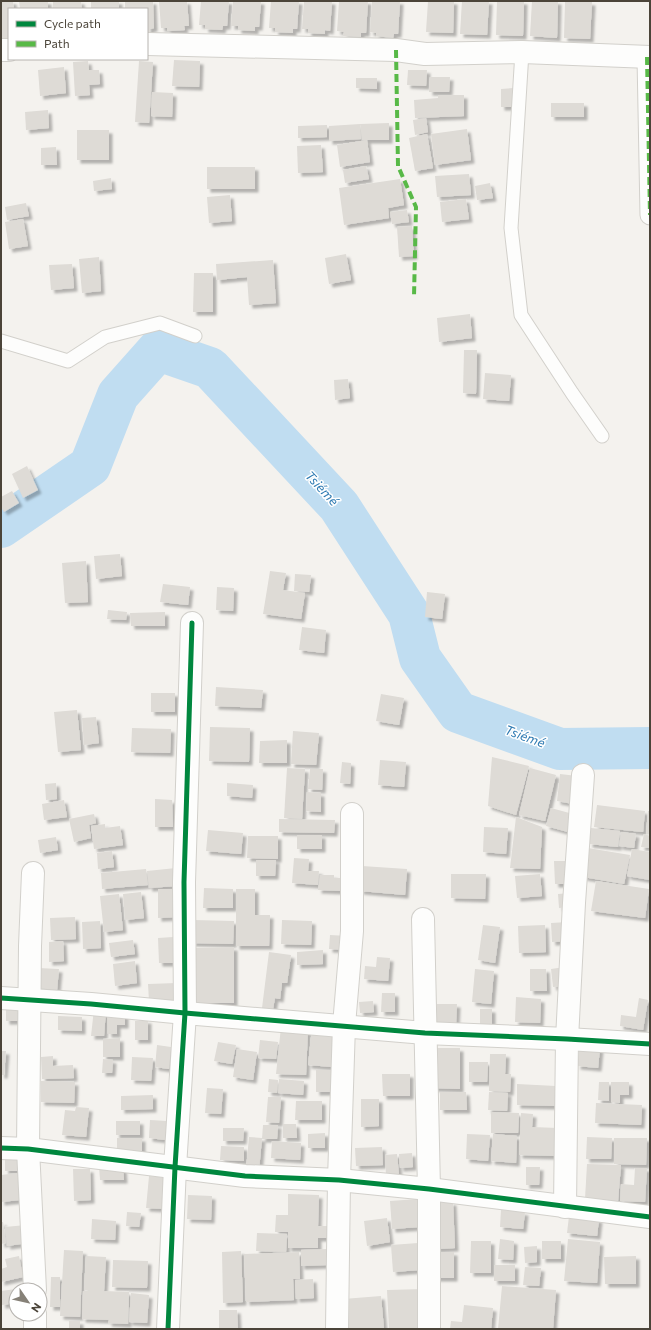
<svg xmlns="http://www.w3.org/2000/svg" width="651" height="1330" viewBox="0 0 651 1330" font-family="Commissioner,sans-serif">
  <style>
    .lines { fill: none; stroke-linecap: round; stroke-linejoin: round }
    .river { stroke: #c0ddf1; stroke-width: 42 }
    .building { fill: #dedbd6; filter: url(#shadow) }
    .service-casing { stroke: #d2d0cb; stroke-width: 15 }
    .pedestrian-casing { stroke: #d2d0cb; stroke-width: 21 }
    .minor-casing { stroke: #d2d0cb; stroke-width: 24 }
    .service { stroke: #fdfdfc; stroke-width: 13 }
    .pedestrian { stroke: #fdfdfc; stroke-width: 19 }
    .minor { stroke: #fdfdfc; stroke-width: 22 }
    .quiet { stroke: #58b947; stroke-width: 4; stroke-dasharray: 8 4; stroke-linecap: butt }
    .cycleway-casing { stroke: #fff; stroke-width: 8 }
    .cycleway { stroke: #00873e; stroke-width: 5 }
    .labels { text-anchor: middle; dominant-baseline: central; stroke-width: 3; stroke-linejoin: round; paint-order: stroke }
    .water-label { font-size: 13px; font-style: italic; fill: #2e7ab2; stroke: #fff }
  </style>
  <defs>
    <filter id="shadow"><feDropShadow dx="3.5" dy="3.5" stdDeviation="1" flood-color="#0004"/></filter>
  </defs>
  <rect width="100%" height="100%" fill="#f4f2ee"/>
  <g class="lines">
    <path class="river" d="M1,527L90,466L118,395L158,350L210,368L339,506L409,614L420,658L458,712L560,749L650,748"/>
  </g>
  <g class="building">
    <path d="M1,1H13L14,9H9V42H1Z"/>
    <path d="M19,1H48V9H20Z"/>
    <path d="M53,1H81L82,9H53Z"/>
    <rect x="91" y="1" width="28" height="8"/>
    <path d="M125,1H153L154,28L150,29V33H147V9H125Z"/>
    <path d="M159,1H187L189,26H184L185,30L167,31V28H161Z"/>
    <path d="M201,1H229L227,26H223L222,30L205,29V25H199Z"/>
    <path d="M233,1H261L259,27H255V31L238,30V26H231Z"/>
    <path d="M271,1H299L297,29H293V33L275,32V28H269Z"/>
    <path d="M304,1H332L330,31L325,30V34L308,33V29H302Z"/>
    <path d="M339,1H368L366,33H361V37L343,36L344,32L337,31Z"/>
    <path d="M372,1H400L398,34H394L393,38L376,36V33L370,32Z"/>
    <path d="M428,1H454L453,33L426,32Z"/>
    <path d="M462,1H489L487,35L460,34Z"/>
    <path d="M497,1H524L523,36L496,35Z"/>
    <path d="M532,1H558L557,38L530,36Z"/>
    <path d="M565,1L592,2L590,39L564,38Z"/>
    <path d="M174,60L200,61L199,87L172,86Z"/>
    <path d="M88,61L89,70H99L100,84L89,85L90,95L75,96L73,62Z"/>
    <path d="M139,61L153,62L149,123L135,122Z"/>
    <path d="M64,67L66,93L40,96L38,70Z"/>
    <path d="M408,70H427L426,86L407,85Z"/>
    <path d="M430,77H450L449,92H429Z"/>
    <path d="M356,78H377V89L356,88Z"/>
    <path d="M513,88V107H501V89Z"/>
    <path d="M152,92L173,93L172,117L151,116Z"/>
    <path d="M438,95H464V116L415,118L414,100L438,98V105Z"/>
    <rect x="551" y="103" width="33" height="14"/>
    <path d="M48,110L49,128L26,130L25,112Z"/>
    <path d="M426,118L428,132L415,135L413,120Z"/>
    <path d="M389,123V140H362L360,124Z"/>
    <path d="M360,124L361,139L329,141V126Z"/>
    <path d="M327,125V137L298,138V126Z"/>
    <path d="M467,129L471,160L435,165L431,134Z"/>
    <rect x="77" y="130" width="32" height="30"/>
    <path d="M427,134L433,168L415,171L409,138Z"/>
    <path d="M367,140L370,162L340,167L337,145Z"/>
    <path d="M321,145L323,172L298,173L297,146Z"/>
    <path d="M56,147L57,165H41V148Z"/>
    <path d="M366,166L369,179L345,183L343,170Z"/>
    <rect x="207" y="167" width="48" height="22"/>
    <path d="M469,174L471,195L437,197L435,176Z"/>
    <path d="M111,178L112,189L94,191L93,181Z"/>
    <path d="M400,179L404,205L388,208L389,218L344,225L339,188Z"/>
    <path d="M490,183L493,198L477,200L475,186Z"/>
    <path d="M230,195L232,221L209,223L207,197Z"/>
    <path d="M466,199L469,219L442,222L440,202Z"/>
    <path d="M26,203L29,216L7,220L5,207Z"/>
    <path d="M407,210L409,222L392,224L390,212Z"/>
    <path d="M23,219L28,246L9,249L5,222Z"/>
    <path d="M412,226L414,256L399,257L397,227Z"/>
    <path d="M346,254L351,280L329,284L325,258Z"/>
    <path d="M99,257L101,291L82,293L79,259Z"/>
    <path d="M273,260L276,303L249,305L247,277L217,280L216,264Z"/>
    <path d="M72,264L74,288L51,290L49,265Z"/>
    <path d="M194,273H213V312H193Z"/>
    <path d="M470,314L472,338L439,342L437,318Z"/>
    <path d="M464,350H477L476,394L463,393Z"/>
    <path d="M485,373L511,375L509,401L483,399Z"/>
    <path d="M348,379L350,398L335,400L334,380Z"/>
    <path d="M27,466L38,490L23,498L12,474Z"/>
    <path d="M12,491L19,503L4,512L1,507V497Z"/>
    <path d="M120,554L122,576L96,579L94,556Z"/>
    <path d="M86,561L88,602L65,603L62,563Z"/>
    <path d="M270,571L286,573L283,590L305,593L301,619L263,614Z"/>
    <path d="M295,574L311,575L309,592L294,591Z"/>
    <path d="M163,584L190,587L188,605L160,602Z"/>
    <path d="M217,587L234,588L233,611L216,610Z"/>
    <path d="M427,592L445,594L442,619L425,617Z"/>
    <path d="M108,610L127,612L126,620L107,619Z"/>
    <path d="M165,612V626H131L130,613Z"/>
    <path d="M302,627L326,630L324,653L299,650Z"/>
    <path d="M216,687L263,690L261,708L215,706Z"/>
    <rect x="151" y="693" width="24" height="19"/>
    <path d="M381,694L404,698L399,725L376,721Z"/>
    <path d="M77,710L81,750L58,752L54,712Z"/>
    <path d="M96,717L99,743L84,745L82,718Z"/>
    <path d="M210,727L250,728L249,762L209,761Z"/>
    <path d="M132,728L171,729L170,753L131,752Z"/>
    <path d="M293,731L319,733L316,765L291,764Z"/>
    <path d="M287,740V763H259L260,741Z"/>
    <path d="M492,757L529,766L516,815L488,806Z"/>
    <path d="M380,760L406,762L404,787L378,785Z"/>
    <path d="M342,762L351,763L350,784L340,783Z"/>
    <path d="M287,768L305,769L302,819L284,818Z"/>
    <path d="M530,768L556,775L545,821L519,815Z"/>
    <path d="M310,769H323L322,790L308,789Z"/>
    <path d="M560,774L577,776L573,804L557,801Z"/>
    <path d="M56,783L57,799L46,800L45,784Z"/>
    <path d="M227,783L253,785L252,798L227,796Z"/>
    <path d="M307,792L321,793V812L306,811Z"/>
    <path d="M155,799L172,800L173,827H155Z"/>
    <path d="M64,800L67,817L44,820L42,804Z"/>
    <path d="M597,805L645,811L643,832L594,827Z"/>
    <path d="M551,808L573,814L568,832L546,826Z"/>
    <path d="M648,811H650V834H646Z"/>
    <path d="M94,814L96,823L89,825L91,838L74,842L69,819Z"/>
    <path d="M516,817L542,827L540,869L510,868Z"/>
    <path d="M279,819L335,820L334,833L279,832Z"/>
    <path d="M105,824V828L120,826L123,845L94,849L91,826Z"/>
    <path d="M484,827L508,828L506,854L483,852Z"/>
    <path d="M591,828L620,831L618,847L589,844Z"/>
    <path d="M208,830L243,833L241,854L206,851Z"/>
    <path d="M621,832L636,834L634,848L619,846Z"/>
    <path d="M644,834L650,836V848L641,847Z"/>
    <rect x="297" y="835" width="25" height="14"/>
    <path d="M248,836H278V859L247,858Z"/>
    <path d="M56,837L58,850L40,853L38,840Z"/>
    <path d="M588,848L630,855L624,884L583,877Z"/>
    <path d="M632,849L650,852V880L627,876Z"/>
    <path d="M112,851L114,867L98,869L97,853Z"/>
    <path d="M294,858L309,859L308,871H319L318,885L292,883Z"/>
    <path d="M256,860H276L275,876H256Z"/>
    <path d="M554,861H570V884H555Z"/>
    <path d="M362,866L407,869L405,895L360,891Z"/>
    <path d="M176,868L177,886L149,888L147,871Z"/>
    <path d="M146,869L148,885L102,889L101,873Z"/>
    <path d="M451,874H486L485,899L451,898Z"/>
    <path d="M540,874L542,896L517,898L515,876Z"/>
    <path d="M320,875H334V878H343L342,891L318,890Z"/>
    <path d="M596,881L649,889L645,918L591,911Z"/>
    <path d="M204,888L233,889V908H203Z"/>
    <path d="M158,889H177L178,917L158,918Z"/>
    <path d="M236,889H255V915H270L269,946H236Z"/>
    <path d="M141,892L144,918L125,920L123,894Z"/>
    <path d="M570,893L571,907L559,908L558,894Z"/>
    <path d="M119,894L123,930L104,932L100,896Z"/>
    <path d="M75,917L76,939L51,940L50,918Z"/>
    <path d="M193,920L234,921L233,944L192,943Z"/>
    <path d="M282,920L312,921L311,945L281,944Z"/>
    <path d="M100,921L101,948L83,949L82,922Z"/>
    <path d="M568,922L569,941L552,942L551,923Z"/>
    <path d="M483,925L500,927L495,963L478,960Z"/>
    <path d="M545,925L546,952L519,953L518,926Z"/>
    <path d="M330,935L348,936L347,950L329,949Z"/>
    <path d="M173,937L174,963H159L158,938Z"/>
    <path d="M133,940L135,954L111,957L109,943Z"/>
    <path d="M63,941L64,961L49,962V942Z"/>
    <path d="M234,947V1003H190V948Z"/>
    <path d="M323,950V964L297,965V952Z"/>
    <path d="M269,952L291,955L287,983H282L280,999L275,998L273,1009L262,1008Z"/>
    <path d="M377,957L390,958L388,981L364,979L365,966L376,967Z"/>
    <path d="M135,961L137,983L115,986L113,964Z"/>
    <path d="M565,967L566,986L553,987L551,969Z"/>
    <path d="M38,968L59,969L57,990L37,988Z"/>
    <path d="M475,969L494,971L491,1004L472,1002Z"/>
    <path d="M530,969H546L547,991H530Z"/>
    <path d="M177,983V1000L149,1001L148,984Z"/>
    <path d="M382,993H395V1012H381Z"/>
    <path d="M516,997L541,999L540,1023L515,1022Z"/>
    <path d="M639,998L648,1000L643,1030L620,1026L621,1015L636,1017Z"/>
    <path d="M373,1001L374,1012L360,1013L359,1002Z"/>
    <path d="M437,1004H457L456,1024H437Z"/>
    <rect x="6" y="1009" width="13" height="12"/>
    <path d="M94,1009L106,1010L104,1036H91Z"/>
    <rect x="480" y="1009" width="12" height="15"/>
    <path d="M107,1013H125V1025H117V1034H108Z"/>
    <path d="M58,1016L82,1017V1031L58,1030Z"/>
    <path d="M148,1020V1040H135V1021Z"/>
    <path d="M281,1027L308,1028L306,1075L276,1074Z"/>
    <path d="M312,1028L336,1031L332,1067L308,1065Z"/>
    <path d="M120,1038V1057H103V1039Z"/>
    <path d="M260,1040L278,1042L276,1059L258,1058Z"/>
    <path d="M218,1042L236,1045L232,1064L214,1061Z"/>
    <path d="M157,1045L171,1047L169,1069L155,1067Z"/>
    <path d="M580,1046L600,1048L598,1068L577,1066Z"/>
    <path d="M432,1048H460V1089L432,1088Z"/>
    <path d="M237,1049L257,1052L253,1080L233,1077Z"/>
    <path d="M1,1051H6L4,1075H1Z"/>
    <path d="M490,1054H506L505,1074H511L510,1092L489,1091Z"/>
    <path d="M53,1056V1066L73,1065L74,1078L42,1079L41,1057Z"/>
    <path d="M132,1057L153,1058L151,1081L131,1080Z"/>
    <path d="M103,1059L113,1060L112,1073H102Z"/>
    <path d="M469,1062H488L487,1082H469Z"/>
    <rect x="316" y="1070" width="16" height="22"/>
    <path d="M382,1074H410V1096H383Z"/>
    <path d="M269,1079L278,1080L277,1093L268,1092Z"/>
    <path d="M279,1079L304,1081L303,1095L278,1093Z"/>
    <path d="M41,1081L75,1082L74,1103L41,1102Z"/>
    <path d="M599,1082H609V1101L598,1100Z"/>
    <path d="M611,1082H629V1095H620V1103L611,1102Z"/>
    <path d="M517,1084L556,1086V1106L517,1105Z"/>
    <path d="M207,1088L223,1089L221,1114L205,1113Z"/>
    <path d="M440,1092H466L467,1110H440Z"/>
    <path d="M489,1092L508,1093L507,1111L488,1110Z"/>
    <path d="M153,1095V1109L121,1110V1096Z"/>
    <path d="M268,1097H281L279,1123L266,1122Z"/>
    <path d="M361,1099H379V1126L361,1127Z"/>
    <path d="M296,1101H322V1120H295Z"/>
    <path d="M596,1103L642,1105L641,1125L595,1123Z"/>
    <path d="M76,1107L89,1108L86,1137L62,1135L65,1110L75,1111Z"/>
    <path d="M491,1112L519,1113L518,1133H491Z"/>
    <path d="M521,1113L533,1114L532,1127L558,1128L557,1156L519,1155Z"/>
    <path d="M150,1120L167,1121L165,1140L149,1138Z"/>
    <rect x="116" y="1121" width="24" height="14"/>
    <path d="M283,1124H296L297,1138H283Z"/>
    <path d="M263,1125H278L277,1139H262Z"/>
    <path d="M223,1128H244L243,1141H223Z"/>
    <path d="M325,1133V1148H308V1134Z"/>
    <path d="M467,1134L490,1135L488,1161L466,1159Z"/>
    <path d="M493,1134L517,1136L516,1163L491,1161Z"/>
    <path d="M249,1137L262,1138L259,1170H246Z"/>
    <path d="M587,1137L612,1138L611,1159H586Z"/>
    <rect x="117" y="1138" width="25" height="20"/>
    <path d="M614,1138H647L646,1165L614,1164Z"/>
    <path d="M272,1141L301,1143L300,1160L271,1158Z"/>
    <path d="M221,1146L244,1147V1161L220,1160Z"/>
    <path d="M382,1147L383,1165L356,1166L355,1148Z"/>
    <path d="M412,1153L413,1167L400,1168L399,1154Z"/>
    <path d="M397,1154L399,1175L386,1176L385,1155Z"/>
    <path d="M25,1157V1171H5V1158Z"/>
    <path d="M587,1164L621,1165L618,1201L585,1199Z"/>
    <path d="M99,1166H123L124,1180H100Z"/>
    <path d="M526,1167H540L539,1185H526Z"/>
    <path d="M635,1168H647L645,1202L620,1201L621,1184L634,1185Z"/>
    <path d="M73,1169H90L91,1200L74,1201Z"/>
    <path d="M18,1173L20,1200L1,1202V1175Z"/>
    <path d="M149,1176L167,1178L165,1209L146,1208Z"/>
    <path d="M288,1194L319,1195L318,1226H327V1238H318V1248H288V1232H275L276,1215H288Z"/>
    <path d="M188,1195L212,1196L211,1220L187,1219Z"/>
    <path d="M418,1199L420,1227L392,1229L390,1201Z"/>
    <path d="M435,1202H453L455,1248L436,1249Z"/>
    <path d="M501,1210L525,1212L523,1229L500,1227Z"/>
    <path d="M127,1212L141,1213L139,1227L126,1226Z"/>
    <path d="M569,1216L599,1219L597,1236L567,1233Z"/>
    <path d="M387,1218L390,1242L367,1246L364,1221Z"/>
    <path d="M92,1219L116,1221L115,1240L91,1239Z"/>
    <path d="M1,1222H3L6,1243L1,1244Z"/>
    <path d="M26,1225L28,1243L7,1246L5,1227Z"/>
    <path d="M257,1233L287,1234L286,1252L256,1251Z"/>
    <path d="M500,1239L514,1241L513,1260L498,1259Z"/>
    <path d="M568,1239L600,1242L597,1283L564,1281Z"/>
    <path d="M471,1241H491V1273H470Z"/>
    <rect x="542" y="1241" width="19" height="18"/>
    <path d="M418,1243L420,1270L393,1272L391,1245Z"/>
    <path d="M537,1246V1262L525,1263L524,1247Z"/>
    <path d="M327,1249V1265L301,1266V1250Z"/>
    <path d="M64,1250L83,1251L80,1317L60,1316Z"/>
    <path d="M241,1251L243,1302L223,1303L222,1252Z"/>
    <path d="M299,1252L300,1279H293L294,1300L246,1302L244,1254Z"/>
    <rect x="433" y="1252" width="21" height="26"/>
    <path d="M19,1256L23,1277L1,1282V1269L7,1267L5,1259Z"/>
    <path d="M86,1256L106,1257L104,1291L129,1292L128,1324L108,1323L109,1320L82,1319L83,1291H90L84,1290Z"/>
    <path d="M636,1256V1284H605L604,1257Z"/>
    <path d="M113,1260L148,1261L147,1288L112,1287Z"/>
    <rect x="494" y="1265" width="21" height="16"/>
    <path d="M525,1267L541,1268L539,1286L523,1285Z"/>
    <path d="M51,1277H60V1307H50Z"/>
    <path d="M313,1279L314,1298L296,1299L295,1280Z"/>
    <path d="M502,1286L556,1290L553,1329H498Z"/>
    <path d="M16,1289V1303L2,1305L1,1291Z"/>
    <path d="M424,1289L425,1329H389L387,1290Z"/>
    <path d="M131,1293L149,1295L147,1323L129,1322Z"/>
    <path d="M381,1296L384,1329H346L343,1299Z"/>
    <path d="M464,1305L493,1308L491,1329H450L451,1321L462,1322Z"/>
    <path d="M219,1310H237L238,1328L219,1329Z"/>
    <rect x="69" y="1321" width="11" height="8"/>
  </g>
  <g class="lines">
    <g class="service-casing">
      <g id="service">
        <path d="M522,52L511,228L521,315L572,393L602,436"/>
        <path d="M1,341L68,361L105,337L160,323L195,336"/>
      </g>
    </g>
    <g class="pedestrian-casing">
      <path id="pedestrian" d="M647,57L650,215"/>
    </g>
    <g class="minor-casing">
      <g id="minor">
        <path d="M147,44L396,50L425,54L522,52L650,57"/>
        <path d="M1,50H9"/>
        <path d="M33,873L30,946L28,1149L35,1290"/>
        <path d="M423,919L429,1189V1329"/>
        <path d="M1,998L91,1004L185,1013L425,1033L567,1039L650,1044"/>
        <path d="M1,1148L28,1149L245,1176L339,1180L429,1189L650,1217"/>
        <path d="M565,1207L567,1039L574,903L583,775"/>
        <path d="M35,1314V1329"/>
        <path d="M168,1329L175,1167L185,1013L184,882L192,623"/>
        <path d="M337,1329L339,1180L344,1025L352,931V814"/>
      </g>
    </g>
    <use href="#service" class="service"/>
    <use href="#pedestrian" class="pedestrian"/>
    <use href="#minor" class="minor"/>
    <g class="quiet">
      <path d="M396,50L398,166L416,207L414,297"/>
      <path d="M647,57L650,215"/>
    </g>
    <g class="cycleway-casing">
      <g id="cycleway">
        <path d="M1,998L91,1004L185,1013L425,1033L567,1039L650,1044"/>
        <path d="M1,1148L28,1149L245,1176L339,1180L429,1189L650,1217"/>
        <path d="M168,1329L175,1167L185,1013L184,882L192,623"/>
      </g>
    </g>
    <use href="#cycleway" class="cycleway"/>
  </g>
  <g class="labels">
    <g class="water-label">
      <text transform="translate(322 488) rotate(47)">Tsiémé</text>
      <text transform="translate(525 736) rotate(20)">Tsiémé</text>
    </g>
  </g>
  <rect width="651" height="1330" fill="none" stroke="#4b4439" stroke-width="4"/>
  <rect x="8" y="8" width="140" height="52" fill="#ffffff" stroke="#b7b4b0"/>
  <rect x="16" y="21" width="20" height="6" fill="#00873e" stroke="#b7b4b0"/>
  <text x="44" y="28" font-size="12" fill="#4b4439">Cycle path</text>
  <rect x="16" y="41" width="20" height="6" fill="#58b947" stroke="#b7b4b0"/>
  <text x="44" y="48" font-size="12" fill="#4b4439">Path</text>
  <g transform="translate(28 1302) rotate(124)"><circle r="19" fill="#ffffff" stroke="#b7b4b0"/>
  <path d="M0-3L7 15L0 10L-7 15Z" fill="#868178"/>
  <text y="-6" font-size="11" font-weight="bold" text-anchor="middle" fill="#4b4439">N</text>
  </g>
</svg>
